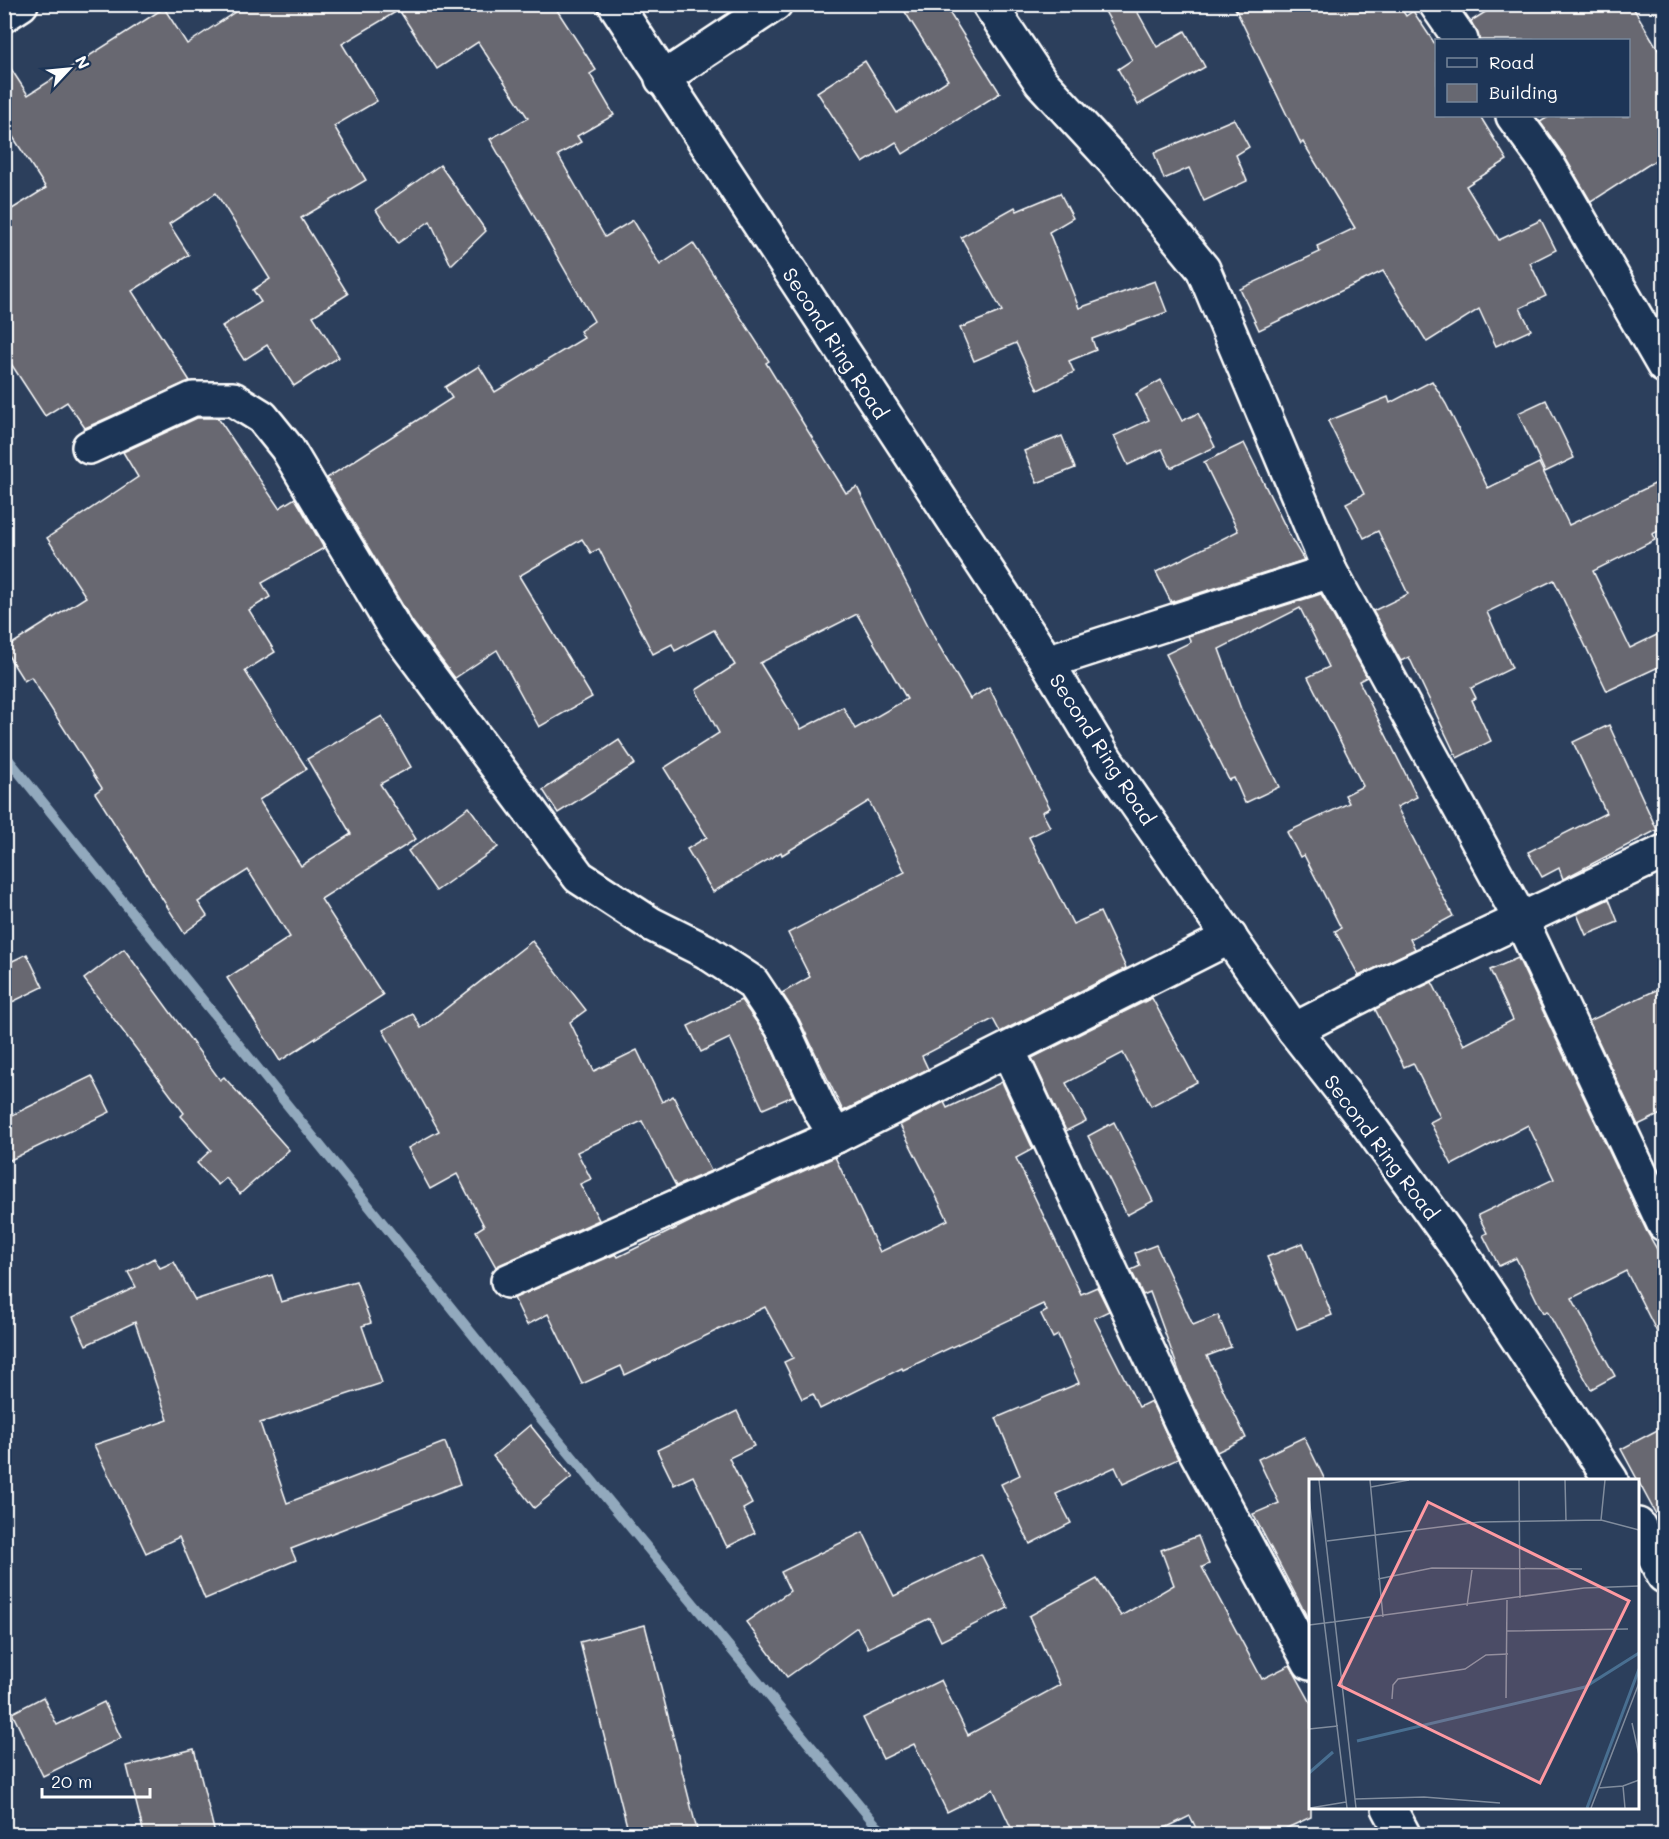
<svg xmlns="http://www.w3.org/2000/svg" width="1669" height="1839" viewBox="0 0 1669 1839" font-family="Mali,sans-serif">
  <style>
    .lines { fill: none; stroke-linecap: round; stroke-linejoin: round }
    .stream { stroke: #92a9bd; stroke-width: 10 }
    .building { fill: #676871; stroke: #fff; stroke-width: 1.5; fill-rule: evenodd }
    .minor-casing { stroke: #fff; stroke-width: 38 }
    .highway-casing { stroke: #fff; stroke-width: 38 }
    .minor { stroke: #1d3557; stroke-width: 33 }
    .highway { stroke: #1d3557; stroke-width: 33 }
    .labels { text-anchor: middle; dominant-baseline: central; stroke-width: 5; stroke-linejoin: round; paint-order: stroke }
    .street-label { font-size: 20px; fill: #fff; stroke: #1d3557 }
    .inset-river { fill: none; stroke: #496f91; stroke-width: 3 }
    .inset-road { fill: none; stroke: #808c9d; stroke-width: 1.5 }
    .view { fill: #ff9aa2; fill-opacity: 0.15; stroke: #ff9aa2; stroke-width: 3 }
    .inset-edge { fill: none; stroke: #fff; stroke-width: 3 }
  </style>
  <rect width="100%" height="100%" fill="#2c3f5c"/>
  <filter id="ink" filterUnits="userSpaceOnUse"><feTurbulence type="fractalNoise" baseFrequency=".0167" numOctaves="2"/><feDisplacementMap in="SourceGraphic" scale="12" xChannelSelector="R" yChannelSelector="G"/><feConvolveMatrix kernelMatrix="1 2 1 2 8 2 1 2 1" color-interpolation-filters="sRGB"/></filter>
  <g filter="url(#ink)">
    <g class="lines">
      <path class="stream" d="M4,754L528,1403L876,1825L887,1834"/>
    </g>
    <g class="building">
      <path d="M247,4H553L596,70L590,74L614,115L577,136L581,142L558,155L605,237L633,220L660,265L693,243L769,361L766,363L846,493L857,487L935,639L970,699L989,687L1050,808L1042,812L1050,827L1029,837L1073,924L1100,912L1126,968L1000,1032L993,1019L922,1056L928,1069L843,1111L799,1019L782,993L810,977L788,933L905,872L869,801L782,855L781,852L713,892L687,849L707,837L664,768L719,733L696,690L735,665L714,630L675,651L672,644L653,654L599,549L591,553L582,539L519,576L592,697L539,727L497,650L455,678L412,621L327,478L452,398L445,387L479,366L495,392L584,338L580,331L594,321L490,139L528,118L478,42L437,69L399,10L342,44L377,101L334,126L366,180L301,218L348,294L313,316L339,357L294,386L267,345L244,360L222,326L261,302L253,290L270,279L216,193L169,224L189,255L132,291L190,381L85,428L67,402L45,416L4,353V214L46,188L4,123V58L28,95L164,8L187,44ZM857,614L907,699L855,729L843,707L801,729L760,663Z"/>
      <path d="M900,4H944L1000,93L903,154L896,142L863,163L817,92L865,61L897,113L948,80Z"/>
      <path d="M1101,4H1133L1157,47L1185,31L1205,67L1138,105L1118,69L1132,60Z"/>
      <path d="M1233,4H1398L1406,16L1413,11L1437,47V116H1480L1507,160L1466,186L1499,240L1541,220L1556,250L1530,263L1546,296L1520,308L1531,330L1496,346L1479,309L1427,342L1383,271L1259,330L1240,289L1320,252L1317,246L1355,228L1303,142L1301,144Z"/>
      <path d="M1498,4H1631L1665,61V154L1591,202L1563,154L1540,122L1550,116H1629V40H1479L1471,21Z"/>
      <path d="M1234,119L1249,147L1236,155L1247,181L1204,201L1189,168L1164,179L1154,153Z"/>
      <path d="M440,165L486,231L451,265L430,221L398,243L376,210Z"/>
      <path d="M1060,193L1073,218L1049,232L1079,308L1155,281L1167,312L1092,339L1096,350L1069,361L1074,372L1038,390L1016,343L974,361L960,328L1002,311L961,237L1015,207L1017,211Z"/>
      <path d="M1161,380L1182,421L1198,413L1215,447L1171,468L1162,449L1128,465L1114,436L1149,420L1136,394Z"/>
      <path d="M1432,381L1446,404L1488,488L1539,463L1569,525L1665,479V528L1652,534L1655,540L1593,571L1630,648L1665,631V664L1607,691L1554,580L1487,612L1512,668L1471,688L1476,698L1472,700L1491,741L1457,758L1409,657L1401,661L1373,611L1408,594L1378,531L1364,538L1346,503L1364,494L1328,421L1388,397L1390,403Z"/>
      <path d="M1546,400L1574,458L1545,472L1518,413Z"/>
      <path d="M197,418H218L279,508L295,498L324,548L262,583L270,597L249,610L275,652L245,671L307,769L259,800L301,866L351,834L307,759L382,716L411,767L380,784L416,839L321,899L383,995L280,1061L227,978L290,937L248,870L198,902L207,916L184,933L95,793L102,788L31,677L24,681L4,649L86,597L47,538L138,477L123,452Z"/>
      <path d="M1062,436L1075,468L1037,483L1024,451Z"/>
      <path d="M1244,443L1292,540L1304,560L1171,602L1156,572L1238,531L1204,462Z"/>
      <path d="M1321,594L1367,677L1359,681L1417,797L1397,807L1453,916L1410,939L1415,949L1359,976L1335,931L1341,928L1304,855L1300,857L1287,832L1349,803L1345,795L1363,786L1308,677L1329,667L1300,608L1219,649L1241,709L1279,787L1245,803L1234,778L1229,780L1166,654L1191,642L1188,636Z"/>
      <path d="M1609,725L1657,830L1563,879L1559,868L1542,877L1528,852L1606,813L1573,742Z"/>
      <path d="M619,740L635,764L558,813L543,790Z"/>
      <path d="M469,807L498,847L436,891L408,851Z"/>
      <path d="M1609,899L1618,922L1586,935L1577,914Z"/>
      <path d="M532,941L586,1010L570,1022L594,1071L637,1050L662,1102L673,1096L711,1171L676,1186L642,1121L577,1152L591,1179L580,1184L599,1220L496,1267L476,1231L484,1226L457,1174L430,1189L408,1148L439,1131L383,1030L413,1014L421,1028Z"/>
      <path d="M124,949L220,1080L224,1077L289,1150L240,1194L226,1178L218,1185L197,1163L211,1150L181,1116L184,1113L84,979Z"/>
      <path d="M27,954L43,987L4,1006V965Z"/>
      <path d="M1518,958L1647,1232L1665,1263V1348L1626,1271L1572,1298L1615,1376L1591,1389L1547,1311L1543,1313L1516,1258L1499,1266L1483,1235L1487,1233L1478,1215L1554,1179L1528,1125L1452,1165L1430,1122L1440,1117L1413,1063L1404,1067L1375,1009L1432,982L1464,1045L1513,1020L1490,970Z"/>
      <path d="M1665,986V1112L1638,1125L1589,1021Z"/>
      <path d="M1152,998L1197,1082L1151,1106L1123,1053L1066,1083L1086,1121L1066,1131L1032,1058Z"/>
      <path d="M741,1000L766,1036L793,1096L763,1109L730,1038L701,1052L688,1026Z"/>
      <path d="M92,1076L110,1112L4,1163V1119Z"/>
      <path d="M1002,1082L1033,1149L1016,1158L1081,1294L1097,1287L1109,1311L1094,1318L1139,1407L1151,1401L1178,1459L1123,1484L1115,1467L1056,1494L1071,1523L1030,1544L1001,1484L1020,1475L996,1418L1079,1383L1058,1335L1053,1338L1041,1314L1047,1311L1043,1304L903,1370L902,1368L820,1409L813,1394L802,1399L784,1362L793,1358L765,1307L625,1375L621,1366L582,1384L548,1314L527,1325L514,1298L616,1254L618,1257L693,1220L835,1157L880,1252L948,1220L900,1125L944,1102L947,1108Z"/>
      <path d="M1114,1122L1153,1201L1127,1215L1088,1136Z"/>
      <path d="M1303,1243L1332,1315L1297,1329L1267,1257Z"/>
      <path d="M1156,1245L1193,1325L1218,1315L1231,1347L1207,1356L1246,1438L1217,1452L1184,1385L1150,1292L1143,1295L1131,1270L1140,1266L1135,1253Z"/>
      <path d="M154,1258L160,1268L174,1262L195,1300L272,1275L281,1302L356,1281L371,1323L362,1326L382,1383L260,1423L287,1503L445,1442L460,1484L291,1549L296,1560L205,1599L179,1537L146,1553L94,1445L168,1420L135,1322L86,1345L73,1317L136,1287L128,1272Z"/>
      <path d="M737,1411L754,1446L729,1458L752,1504L743,1509L755,1533L727,1547L693,1476L674,1485L657,1450Z"/>
      <path d="M530,1425L572,1477L534,1508L493,1456Z"/>
      <path d="M1665,1426V1531L1621,1449Z"/>
      <path d="M1304,1437L1325,1480H1311V1624L1253,1514L1279,1503L1258,1459Z"/>
      <path d="M863,1532L894,1596L981,1554L1008,1608L941,1641L930,1618L868,1648L857,1627L787,1677L746,1622L790,1591L781,1572Z"/>
      <path d="M1198,1536L1209,1564L1202,1567L1262,1679L1290,1665L1311,1703V1817L1274,1834H1199L1190,1816L1153,1834H1014L993,1789L947,1812L914,1744L883,1759L863,1718L941,1680L968,1735L1060,1685L1029,1616L1097,1579L1121,1616L1174,1585L1161,1550Z"/>
      <path d="M645,1625L698,1834H629L580,1642Z"/>
      <path d="M43,1697L57,1725L104,1702L121,1738L43,1776L12,1713Z"/>
      <path d="M194,1749L215,1834H144L127,1766Z"/>
    </g>
    <g class="lines">
      <g class="minor-casing">
        <g id="minor">
          <path d="M615,4L1047,662L1106,760L1294,1030L1367,1123L1461,1253L1611,1480"/>
          <path d="M989,4L1041,82L1116,163L1203,269L1330,571L1521,920L1664,1224"/>
          <path d="M1436,4L1461,40"/>
          <path d="M662,79L775,4"/>
          <path d="M1513,116L1547,163L1664,366"/>
          <path d="M89,447L193,399H233L262,417L287,448L396,631L579,877L651,924L705,951L752,982L782,1027L820,1110L836,1136"/>
          <path d="M1047,662L1330,571"/>
          <path d="M1294,1030L1378,987L1664,852"/>
          <path d="M1008,1050L1189,1439L1310,1663"/>
          <path d="M508,1281L836,1136L1230,937"/>
          <path d="M1638,1525L1664,1576"/>
          <path d="M1389,1808L1403,1834"/>
        </g>
      </g>
      <g class="highway-casing">
        <path id="highway" d="M4,15L21,4"/>
      </g>
      <use href="#minor" class="minor"/>
      <use href="#highway" class="highway"/>
    </g>
  </g>
  <g class="labels">
    <g class="street-label">
      <text transform="translate(836 343) rotate(57)">Second Ring Road</text>
      <text transform="translate(1103 749) rotate(57)">Second Ring Road</text>
      <text transform="translate(1382 1147) rotate(53)">Second Ring Road</text>
    </g>
  </g>
  <g transform="translate(1309 1479)">
    <rect width="330" height="330" fill="#2c3f5c"/>
    <path class="inset-river" d="M48,262L276,208L330,174M0,294L24,273M278,329L330,190"/>
    <path class="inset-road" d="M10,1L47,329M61,1L74,138M210,1L211,119M256,1L257,42M62,8L100,1M0,19L38,329M292,41L296,1M18,62L171,43L292,41L330,51M69,100L123,89L273,90M158,127L163,91M24,143L275,109L330,107M0,146L24,143M198,152L319,150M197,219L198,121M83,220L84,206L89,200L156,190L177,176L199,175M323,244L330,276M0,250L29,247M314,307L316,329M289,309L314,307L330,301M46,320L115,318L191,324M1,329L37,323M282,329L330,204"/>
    <path class="view" d="M119,23L320,122L231,304L30,206Z"/>
    <rect width="330" height="330" class="inset-edge"/>
  </g>
  <rect width="1669" height="1839" fill="none" stroke="#1d3557" stroke-width="24"/>
  <rect x="12" y="12" width="1645" height="1815" fill="none" stroke="#fff" stroke-width="2" filter="url(#ink)"/>
  <rect x="1435" y="39" width="195" height="78" fill="#1d3557" stroke="#77869a" stroke-width="1.5"/>
  <rect x="1447" y="58" width="30" height="9" fill="#1d3557" stroke="#77869a" stroke-width="1.5"/>
  <text x="1489" y="69" font-size="18" fill="#ffffff">Road</text>
  <rect x="1447" y="84" width="30" height="18" fill="#676871" stroke="#77869a" stroke-width="1.5"/>
  <text x="1489" y="99" font-size="18" fill="#ffffff">Building</text>
  <g transform="translate(69 69) rotate(64)" stroke="#1d3557" stroke-width="4.5" paint-order="stroke">
  <path d="M0-4.5L10 22L0 15L-10 22Z" fill="#ffffff"/>
  <text y="-9" font-size="16" font-weight="bold" text-anchor="middle" fill="#ffffff">N</text>
  </g>
  <path d="M42 1788v9h108v-9" fill="none" stroke="#ffffff" stroke-width="3"/>
  <text x="51" y="1788" font-size="18" fill="#ffffff" stroke="#1d3557" stroke-width="4.5" paint-order="stroke">20 m</text>
</svg>
